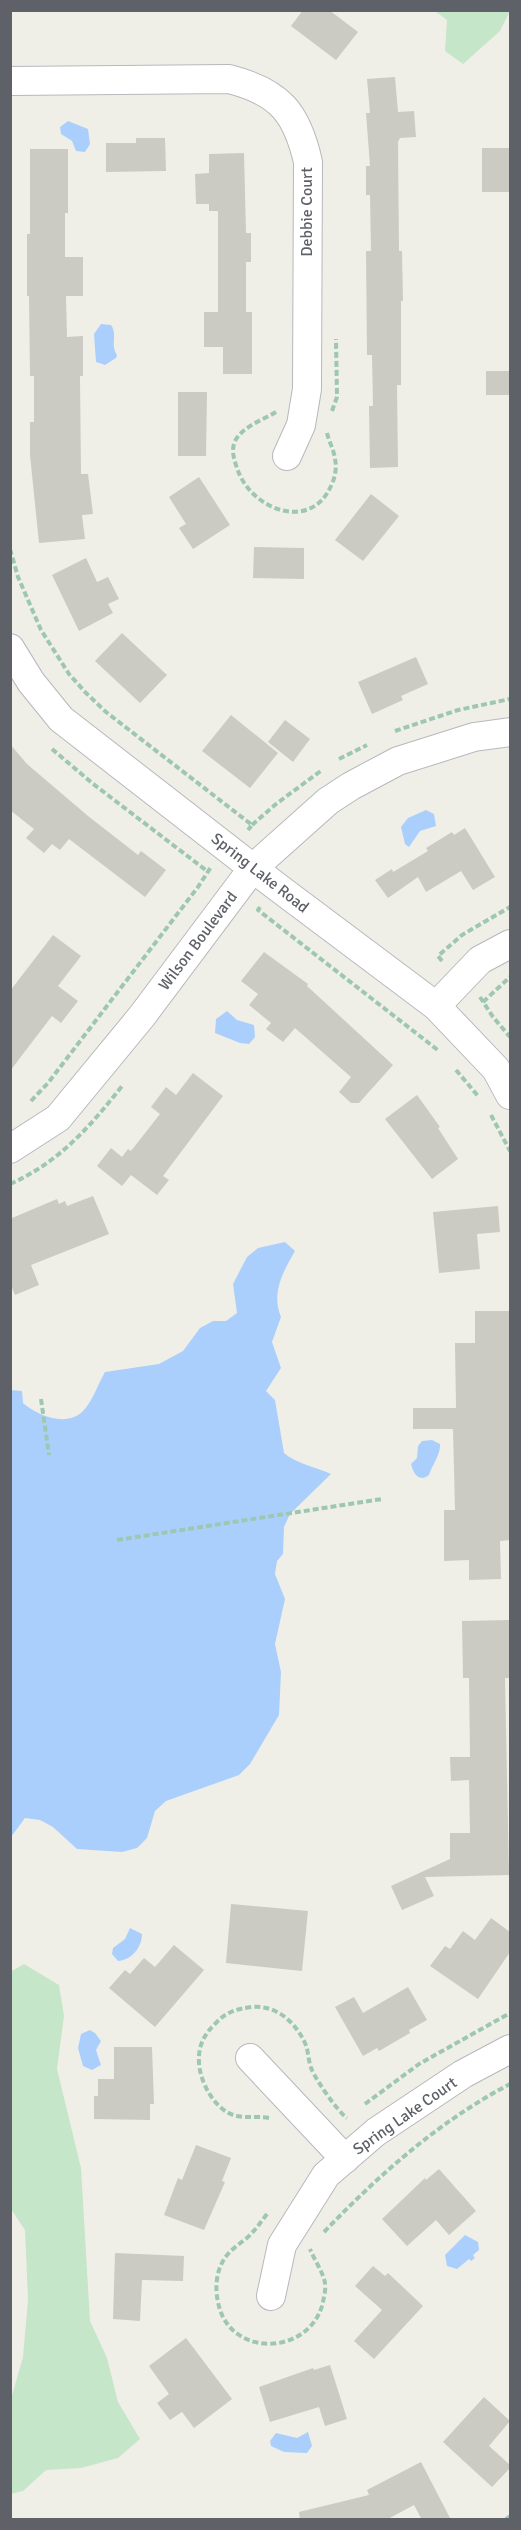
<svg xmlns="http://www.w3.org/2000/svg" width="521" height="2530" viewBox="0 0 521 2530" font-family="Signika,sans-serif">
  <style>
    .green { fill: #c5e6c9 }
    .water { fill: #abcffc }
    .building { fill: #cbcac3 }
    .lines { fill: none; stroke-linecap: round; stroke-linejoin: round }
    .minor-casing { stroke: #b7b8bd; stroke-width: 30 }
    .path { stroke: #9ec7af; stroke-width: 4; stroke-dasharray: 6 3; stroke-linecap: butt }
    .minor { stroke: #fff; stroke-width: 28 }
    .labels { text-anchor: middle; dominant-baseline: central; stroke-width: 4.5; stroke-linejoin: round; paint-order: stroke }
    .street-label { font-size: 16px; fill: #5e6167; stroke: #fff }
  </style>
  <rect width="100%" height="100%" fill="#f0efe7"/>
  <g class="green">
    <path d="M435,11H510L500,31L463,64L445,51L447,20Z"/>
    <path d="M24,1964L59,1985L64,2016L57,2069L81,2168L90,2321L107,2358L118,2402L140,2439L118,2458L81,2468L46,2470L23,2491L11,2494V2399L23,2357L28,2300L25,2230L11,2209L10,1972Z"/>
  </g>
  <g class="water">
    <path d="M68,121L88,129L90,144L85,152L76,151L72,141L61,134L60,127Z"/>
    <path d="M101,324L111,325C118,335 110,344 117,355L116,358L105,365L96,362L94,334Z"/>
    <path d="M426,810L434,814L436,826L420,831L409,847L405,844L401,827L408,818Z"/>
    <path d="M227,1011L237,1020L254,1025L255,1037L249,1044L240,1043L215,1033L216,1019Z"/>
    <path d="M285,1242L295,1251C283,1272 271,1293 281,1317L272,1342L281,1368L266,1391L275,1400L284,1453C295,1463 316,1467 331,1474L290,1514L284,1527L283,1554L277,1561L275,1574L285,1599L275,1644L281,1672L279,1715L250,1764L239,1775L166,1801L155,1811L147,1838L137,1848L122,1852L77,1849L53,1827L40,1820L25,1818L11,1837V1390L22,1391L23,1403C38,1416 68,1428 84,1410C93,1400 98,1384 105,1372L159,1364L183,1351L200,1328L213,1321H226L237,1313L233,1284L247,1257L258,1248Z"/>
    <path d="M432,1440L440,1444C441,1454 432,1465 429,1475C419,1483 413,1473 411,1464L417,1458L418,1446L422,1441Z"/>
    <path d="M130,1928L142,1934C142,1947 132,1960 118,1961L112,1954L113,1948L125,1939Z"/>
    <path d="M90,2030L95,2033L101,2041L96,2050L101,2065L92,2070L83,2066L78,2048L81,2034Z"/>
    <path d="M465,2235L478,2242L479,2250L473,2255L475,2258L471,2261L469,2259L457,2269L447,2266L445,2255Z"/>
    <path d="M308,2432L312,2446L307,2453L284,2452L271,2446L270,2441L276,2433L297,2438Z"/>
  </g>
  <g class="building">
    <path d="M303,10H329L358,32L336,60L291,26Z"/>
    <path d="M395,77L398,112L414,111L416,137L400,138L398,142L399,251H402L403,301H401V385H397L398,467L370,468L369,406H373L372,355H367L366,251H371L370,195H366V166H370L366,113H370L367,79Z"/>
    <path d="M136,138H165L166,171L106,172V143H136Z"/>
    <rect x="482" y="148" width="28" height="44"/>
    <path d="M30,149H68V213H65V257H83V296H66L67,337L83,336V376H80L81,474H88L93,514L82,515L85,539L39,543L30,455V422H34V376H30L29,296H27V234H30Z"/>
    <path d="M244,153L246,233H251V262H246V312H252V374H223V347H204V312H218V211H209V204H196L195,174L209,173V154Z"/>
    <rect x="486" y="371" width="24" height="24"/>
    <path d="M178,392H207L206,456H178Z"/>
    <path d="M199,477L230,525L193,549L179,528L186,524L169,497Z"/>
    <path d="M371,494L399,516L363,561L335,540Z"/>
    <path d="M254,547L304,548V579L253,578Z"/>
    <path d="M86,558L97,582L108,577L119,599L108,604L113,613L79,631L52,575Z"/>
    <path d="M122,633L167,675L140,703L95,661Z"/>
    <path d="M416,657L428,684L401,696L403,700L372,714L358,682Z"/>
    <path d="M231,715L278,753L250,788L202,751Z"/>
    <path d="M285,720L310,739L293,762L268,742Z"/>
    <path d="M10,744L27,764L88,816L138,855L141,851L166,870L145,897L69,839L60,850L52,844L44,853L26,838L34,829L10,810Z"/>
    <path d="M465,828L495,877L473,890L461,871L426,892L418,877L388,898L375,880L392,869L393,872L428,851L426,848L452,832L454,835Z"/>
    <path d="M53,935L81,956L58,986L78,1001L61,1023L52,1016L10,1071V991Z"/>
    <path d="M264,952L308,984L307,986L393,1065L359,1103H351L339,1092L351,1077L295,1028L283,1042L266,1029L271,1023L249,1005L258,994L241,981Z"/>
    <path d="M193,1073L223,1096L163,1176L169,1180L157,1195L131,1175L122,1186L97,1166L111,1148L122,1157L128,1149L131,1151L160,1114L151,1107L166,1087L176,1095Z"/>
    <path d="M417,1095L440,1127L438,1128L458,1159L432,1179L385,1119Z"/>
    <path d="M93,1196L109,1234L31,1265L39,1285L15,1295L10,1283V1216L12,1218L57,1199L59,1204L65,1201L67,1206Z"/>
    <path d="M498,1206L500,1232L477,1234L480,1269L439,1273L433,1212Z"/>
    <path d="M475,1311H510V1540L500,1541L501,1579L469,1580V1560L444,1561V1510H455L453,1429H413V1408H456L455,1343H475Z"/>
    <path d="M510,1620V1678H505L509,1875L425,1877L434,1896L402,1910L391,1886L450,1859V1833H470L469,1780L451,1781L450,1757H470L469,1678H463L462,1621Z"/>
    <path d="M231,1904L308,1911L302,1971L226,1963Z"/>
    <path d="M491,1918L510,1932V1952L478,1999L430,1966L445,1946L450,1949L463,1931L475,1940Z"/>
    <path d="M174,1945L204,1970L155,2027L109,1988L125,1970L130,1974L144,1958L155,1967Z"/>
    <path d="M408,1987L427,2020L409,2030L410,2033L379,2051L377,2048L363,2056L335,2007L354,1997L363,2013Z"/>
    <path d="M114,2047H152L154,2104H150V2120L94,2119V2096H98V2079H114Z"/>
    <path d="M196,2145L231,2158L222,2181L225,2182L204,2230L164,2215L178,2178L182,2180Z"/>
    <path d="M439,2169L476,2211L449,2235L436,2220L407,2246L382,2219L425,2178L426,2180Z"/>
    <path d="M115,2253L184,2256L183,2281L142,2280L140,2321L113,2319Z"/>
    <path d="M373,2266L385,2276L388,2273L423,2306L374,2359L354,2341L382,2310L355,2286Z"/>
    <path d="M186,2338L232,2399L194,2428L182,2412L170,2420L157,2403L169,2394L149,2366Z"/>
    <path d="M330,2365L347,2419L325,2426L319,2407L270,2422L259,2387L313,2368L314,2370Z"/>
    <path d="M484,2397L510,2421L489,2446L510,2465V2468L492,2487L443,2442Z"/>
    <path d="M421,2462L451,2520H422L414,2505L386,2520H300L299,2512L369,2495L367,2490Z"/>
  </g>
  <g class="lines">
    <g class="minor-casing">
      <g id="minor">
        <path d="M10,81L229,79C280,92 297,113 308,162L307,389L301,425L287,456"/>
        <path d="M10,648L31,682L61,719L276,886L436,1006L496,1069L510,1095"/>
        <path d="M436,1006L480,960L510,944"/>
        <path d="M10,1149L58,1118L142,1016L253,868L328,801L351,786L398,761L474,737L510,732"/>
        <path d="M250,2058L345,2159"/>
        <path d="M271,2296L282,2245L326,2175L376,2132L463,2074L510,2049"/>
      </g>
    </g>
    <g class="path">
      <path d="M332,411L337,397L336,339"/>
      <path d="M276,412C263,420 243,426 235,441C231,450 234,460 237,468C250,509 310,533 331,486C335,478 337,468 335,459C334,450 329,442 327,433"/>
      <path d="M10,549L18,577L41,630L69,674L85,692L106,712L252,825L248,830"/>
      <path d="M395,731L458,710L510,699"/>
      <path d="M52,749L92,783L207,871"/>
      <path d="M339,759L367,745"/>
      <path d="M252,825L276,804L322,770"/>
      <path d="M260,907L258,910L439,1051"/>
      <path d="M442,961L438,956L462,935L510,907"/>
      <path d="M480,997L493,1017L510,1037"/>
      <path d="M483,1002L510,977"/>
      <path d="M456,1070L478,1096"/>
      <path d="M31,1101L48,1083L198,887L211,867"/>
      <path d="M491,1115L510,1151"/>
      <path d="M10,1184C58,1163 90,1127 122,1086"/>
      <path d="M41,1399L49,1455"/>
      <path d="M117,1540L382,1499"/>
      <path d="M365,2104L419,2064L510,2013"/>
      <path d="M269,2118C258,2116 247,2118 237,2116C216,2112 200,2083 199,2063C198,2046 204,2034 216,2023C227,2011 237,2009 252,2007C277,2005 295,2022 305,2043C309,2052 308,2062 312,2070C316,2080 338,2112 347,2118"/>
      <path d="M267,2214C261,2222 256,2229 249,2236C240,2244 229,2250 223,2261C216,2273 215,2289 218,2302C228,2357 306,2357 322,2306C324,2297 327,2287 324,2279C321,2269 314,2259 310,2249"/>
      <path d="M324,2232C380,2174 438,2122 510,2084"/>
      <path d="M505,2520L510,2516"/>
    </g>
    <use href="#minor" class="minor"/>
  </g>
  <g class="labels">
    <g class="street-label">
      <text transform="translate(307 212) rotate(-90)">Debbie Court</text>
      <text transform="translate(260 873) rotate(38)">Spring Lake Road</text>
      <text transform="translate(198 941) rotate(-53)">Wilson Boulevard</text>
      <text transform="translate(405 2116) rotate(-35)">Spring Lake Court</text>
    </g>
  </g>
  <rect width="521" height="2530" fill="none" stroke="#5e6167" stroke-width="24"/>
</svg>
